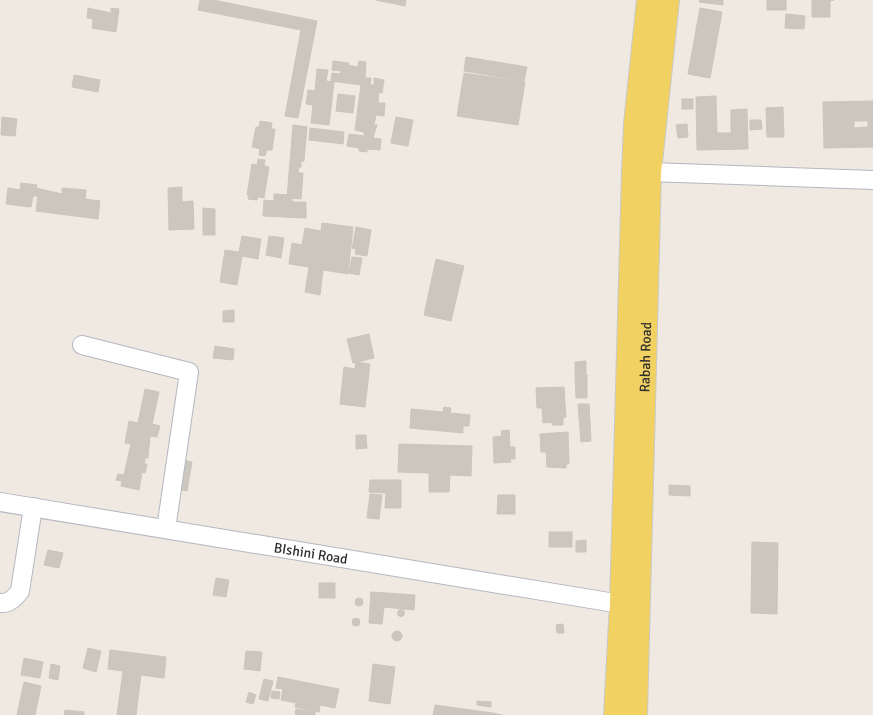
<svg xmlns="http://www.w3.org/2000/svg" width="873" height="715" viewBox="0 0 873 715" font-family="Signika,sans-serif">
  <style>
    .building { fill: #cbc7bf; stroke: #cbc5ba; fill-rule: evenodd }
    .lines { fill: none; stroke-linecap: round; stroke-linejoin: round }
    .minor-casing { stroke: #b4b7c1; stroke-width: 20 }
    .major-casing { stroke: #c9c9c9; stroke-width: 24 }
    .minor { stroke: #fff; stroke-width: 18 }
    .major { stroke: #f2d163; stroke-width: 22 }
    .labels { text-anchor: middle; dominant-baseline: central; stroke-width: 3.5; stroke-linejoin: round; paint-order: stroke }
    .street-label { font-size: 14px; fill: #2e2e2e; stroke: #fff }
  </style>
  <rect width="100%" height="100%" fill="#efe9e1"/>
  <g class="building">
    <path d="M200,0H213L317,21L298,118L285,116L301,30L198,10Z"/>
    <path d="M376,0H406L405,6Z"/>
    <path d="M700,0H723V5L699,2Z"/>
    <rect x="767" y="0" width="19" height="10"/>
    <path d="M812,0H834L830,1V17H812Z"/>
    <path d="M88,8L111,13V8L119,9L116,32L92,28L93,19L87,18Z"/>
    <path d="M700,8L722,12L710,78L688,74Z"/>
    <path d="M786,14L805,16L804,29L785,28Z"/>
    <path d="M466,57L527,67L524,81L464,71Z"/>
    <path d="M333,61L349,63L348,65L358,67L359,61L366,62L365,78H371L370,85H374V78L384,80L382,93L379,92L378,103H385L384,116L376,115L374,125H377L373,138L381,139L380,150L367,149V152L359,151V148L347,146L349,134L364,136V132L355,130L361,85L331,81L332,73L340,74L341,71L332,70Z"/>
    <path d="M317,69L328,70L326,81L334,82L329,125L311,123L313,105L306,104L308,90L315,91Z"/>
    <path d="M464,73L525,82L518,125L457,116Z"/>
    <path d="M74,75L100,80L98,92L72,87Z"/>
    <path d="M338,94L355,96L353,113L336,111Z"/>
    <path d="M716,96L717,133H731V110L747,109L748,149L697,150L696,97Z"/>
    <rect x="682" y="99" width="11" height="10"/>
    <path d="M873,101V147L824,148L823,102ZM854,121H868V127L854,128Z"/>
    <path d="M783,107L784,137H767L766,108Z"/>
    <path d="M2,117L17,119L15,136L1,135Z"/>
    <path d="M396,117L413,120L408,146L391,143Z"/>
    <path d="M750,120H761L762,129L750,130Z"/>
    <path d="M260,121L272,123L271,129H275L272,150H267L265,156L259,155L260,149L252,147L256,127H259Z"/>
    <path d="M687,124L688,137L678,138L676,125Z"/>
    <path d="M293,125L307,127L304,161H301V167H299L298,173H303L301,199L287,198Z"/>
    <path d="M310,128L344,132L343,144L309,140Z"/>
    <path d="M258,159L265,160L264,166L269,167L264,198L258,197L257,200L248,199L249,195H247L252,164L257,165Z"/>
    <path d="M21,183L37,185L36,188L62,194V188L86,190L85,199L100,201L98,219L36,211L38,196H33L31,207L6,204L8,188L20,190Z"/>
    <path d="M182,187V202L193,201L194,229L169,230L168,188Z"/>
    <path d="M274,194L292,195V202H306V218L263,216L264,200L274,201Z"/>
    <path d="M203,208L215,209V235H203Z"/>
    <path d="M322,223L353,227L348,274L323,270L320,295L305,292L309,267L289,264L292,243L302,245L305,228L321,231Z"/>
    <path d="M356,227L371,230L367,256L355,254L356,249L352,248Z"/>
    <path d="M242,236L261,239L258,259L242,256L237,285L220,282L225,250L239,252Z"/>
    <path d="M269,236L284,238L281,258L266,255Z"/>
    <path d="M352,257L362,258L359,275L349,273Z"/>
    <path d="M436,259L464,266L451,321L424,315Z"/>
    <path d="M234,310V322H223V311Z"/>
    <path d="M369,334L374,358L353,363L347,339Z"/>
    <path d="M215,346L234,349L233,360L213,358Z"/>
    <path d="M586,361V373L575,374V362Z"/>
    <path d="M356,362L370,364L365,407L340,404L344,367L355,369Z"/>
    <path d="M587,374V398H576L575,375Z"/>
    <path d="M564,387L566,417L563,418V425H552V422L543,423L542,408H537L536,388Z"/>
    <path d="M145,389L159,392L152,424L160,426L157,437L150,436L148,458H145L144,464H147L145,473L142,472L139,490L121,486L122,481L116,480L118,474L124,475L131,444L125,443L129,421L138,423Z"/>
    <path d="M578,404H589L591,441L581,442Z"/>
    <path d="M444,407L451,408L450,413L470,415L469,426H463V433L410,428L411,409L443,412Z"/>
    <path d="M509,430L510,447H515V459H510L511,462L494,463L493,437L502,436L501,431Z"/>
    <path d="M568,432L569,464H566V468L547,467L546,452H541L540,434Z"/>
    <path d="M356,435H366L367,448L356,449Z"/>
    <path d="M399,444L472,446L471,476L450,475L449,492H429V473L398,472Z"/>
    <path d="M182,460L192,462L187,491L177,489Z"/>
    <path d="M370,480H401V508H385L386,493L369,492Z"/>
    <path d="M669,485L690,486V496L669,495Z"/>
    <path d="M370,494L382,495L379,519L367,518Z"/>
    <path d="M498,495H515V514H497Z"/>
    <rect x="549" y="532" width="23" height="15"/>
    <path d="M586,540V552H576V541Z"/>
    <path d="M752,542L778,543L777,614L751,613Z"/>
    <path d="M48,550L63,553L59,568L44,565Z"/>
    <path d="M216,578L229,580L226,597L213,595Z"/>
    <rect x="319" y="583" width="16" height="15"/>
    <path d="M371,592L415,595L414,610L384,607L382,624L369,623Z"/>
    <circle cx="359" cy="602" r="4"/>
    <circle cx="401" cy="613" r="3.5"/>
    <circle cx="356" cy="622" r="4"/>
    <path d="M563,624L564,633H557L556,625Z"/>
    <circle cx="397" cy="636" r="5"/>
    <path d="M88,648L101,651L96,672L83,668Z"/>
    <path d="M110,650L166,657L164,678L141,675L136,715H117L123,671L108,669Z"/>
    <path d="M246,651L262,652L260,671L244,669Z"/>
    <path d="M24,658L43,662L40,678L21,675Z"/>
    <path d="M51,664L60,666L58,680L49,678Z"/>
    <path d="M373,664L395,667L390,704L369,701Z"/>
    <path d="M278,677L339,689L335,708L320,705L319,712L295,707L296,703L281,700L283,689L276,688Z"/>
    <path d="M264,679L273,681L268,701L259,699Z"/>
    <path d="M24,682L41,686L35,715H17Z"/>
    <path d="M272,691L280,692L279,699L271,698Z"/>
    <path d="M249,692L256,695L253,704L246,702Z"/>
    <path d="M477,701L491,702V707L477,705Z"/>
    <path d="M435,705L493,713L502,715H433Z"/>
    <path d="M296,709L315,712V715H295Z"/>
    <path d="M65,710L84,712V715H64Z"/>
  </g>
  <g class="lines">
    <g class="minor-casing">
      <g id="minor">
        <path d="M650,172L873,180"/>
        <path d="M82,345L189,372L166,529"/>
        <path id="s1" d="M0,502L621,604"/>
        <path d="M0,603C9,604 15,598 20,591L33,507"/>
      </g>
    </g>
    <g class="major-casing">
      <g id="major">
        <path d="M615,715L621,604L633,172L635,124L648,0"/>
        <path id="s2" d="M636,715L650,172L668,0"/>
      </g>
    </g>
    <use href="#minor" class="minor"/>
    <use href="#major" class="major"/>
  </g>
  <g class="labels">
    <g class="street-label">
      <text stroke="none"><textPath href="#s2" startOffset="358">Rabah Road</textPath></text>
      <text stroke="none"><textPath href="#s1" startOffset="315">BIshini Road</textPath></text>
    </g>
  </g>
</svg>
